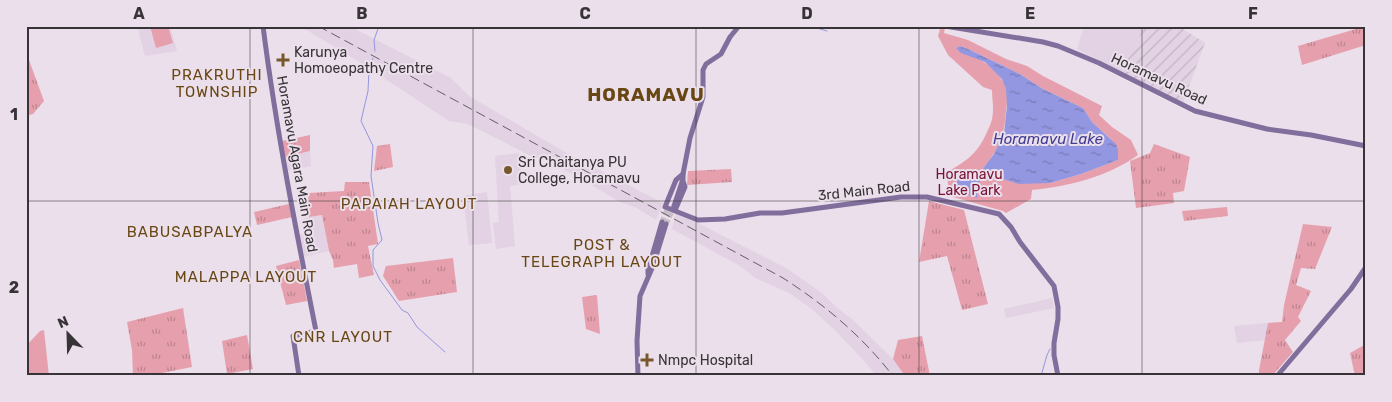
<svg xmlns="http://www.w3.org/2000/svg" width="1392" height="402" viewBox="0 0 1392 402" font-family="Rubik,sans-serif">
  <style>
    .built { fill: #e2d2e3 }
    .industrial { fill: url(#industrial-furrows) }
    .grass { fill: url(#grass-tufts) }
    .green { fill: #e6a0ad; fill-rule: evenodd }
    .water { fill: url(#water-ripples) }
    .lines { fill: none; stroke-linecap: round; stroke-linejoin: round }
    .stream { stroke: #9396e0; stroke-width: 1 }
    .secondary-tunnel { stroke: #c6bdc6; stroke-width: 5; stroke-dasharray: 5 2.5; stroke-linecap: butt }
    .secondary { stroke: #816e9d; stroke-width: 5 }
    .rail { stroke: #645e64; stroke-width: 1; stroke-dasharray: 10 5; stroke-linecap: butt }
    .grid { fill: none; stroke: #373337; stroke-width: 1; stroke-opacity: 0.55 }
    .poi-dot { fill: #77582d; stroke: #eadfea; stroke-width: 2 }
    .labels { text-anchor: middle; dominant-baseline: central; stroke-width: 4; stroke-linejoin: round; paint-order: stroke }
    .poi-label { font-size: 14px; fill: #373337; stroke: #eadfea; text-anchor: start }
    .street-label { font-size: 14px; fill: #373337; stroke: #eadfea }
    .park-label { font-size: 14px; fill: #791134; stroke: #eadfea }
    .neighbourhood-label { font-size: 15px; letter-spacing: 1px; fill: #694714; stroke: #eadfea }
    .water-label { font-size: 15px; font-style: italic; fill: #413d93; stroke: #eadfea }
    .district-label { font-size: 19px; font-weight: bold; letter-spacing: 1px; fill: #694714; stroke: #eadfea }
    .neatline { fill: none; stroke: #373337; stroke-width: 2 }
    .grid-label { font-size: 16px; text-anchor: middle; font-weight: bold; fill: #373337 }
  </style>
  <defs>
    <pattern id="industrial-furrows" width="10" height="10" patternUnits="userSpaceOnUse" patternTransform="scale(1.25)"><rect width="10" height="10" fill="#e2d2e3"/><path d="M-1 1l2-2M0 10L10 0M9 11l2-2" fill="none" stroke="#c2b5c3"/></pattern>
    <pattern id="grass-tufts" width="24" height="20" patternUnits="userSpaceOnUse" patternTransform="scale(1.25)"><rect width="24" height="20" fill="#e6a0ad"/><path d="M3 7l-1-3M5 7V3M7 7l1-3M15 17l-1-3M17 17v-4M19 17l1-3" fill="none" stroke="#bb838e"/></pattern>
    <pattern id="water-ripples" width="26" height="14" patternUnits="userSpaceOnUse" patternTransform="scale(1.25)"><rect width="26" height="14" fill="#9396e0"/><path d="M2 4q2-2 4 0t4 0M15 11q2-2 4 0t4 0" fill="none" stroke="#797bb6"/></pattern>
  </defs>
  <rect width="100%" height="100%" fill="#eadfea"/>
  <g class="built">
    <path d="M137,26H170L177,51L145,56Z"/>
    <path d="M300,26H349L451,78L469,96L570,155L663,203L656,220L637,208L618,201L580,178L547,161L529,155L468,124L449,121L364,65Z"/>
    <path d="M1084,26H1145L1121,71L1077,49Z"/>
    <path d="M310,151L311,166L287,171L285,157Z"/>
    <path d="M519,153L523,184L510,186L515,246L496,249L493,223L499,222L495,156Z"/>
    <path d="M487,192L492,243L469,245L463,196Z"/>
    <path d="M676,212L786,268L822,293L836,307L853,320L893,359L905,376H877L865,362L834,329L808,306L789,293L755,278L740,266L672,229Z"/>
    <path d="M322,215L329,251L303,257L299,235L308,233L304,218Z"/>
    <path d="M1052,298L1054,308L1006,318L1004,309Z"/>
    <path d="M1268,323L1266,340L1237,343L1234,326Z"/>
  </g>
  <path class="industrial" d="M1145,26H1178L1205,43L1183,103L1121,71Z"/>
  <g class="grass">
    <path d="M1366,26V45L1302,65L1298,46Z"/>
    <path d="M26,52L44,101L33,114L26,116Z"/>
    <path d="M310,135V151L285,157L282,141Z"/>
    <path d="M390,144L393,167L374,171L377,146Z"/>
    <path d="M1154,144L1190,157L1184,191L1173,193L1174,203L1136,208L1130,161L1150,153Z"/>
    <path d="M731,169L732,182L687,185L688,171Z"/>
    <path d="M345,182H369L378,244L368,246L374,275L359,278L357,264L333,268H334L333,260L329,251L322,215L309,217L308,193L344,191Z"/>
    <path d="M929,201L964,210L988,304L962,310L947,256L919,262Z"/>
    <path d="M289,204L292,217L257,225L254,212Z"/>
    <path d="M1227,207L1228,216L1184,221L1182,211Z"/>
    <path d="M1303,224L1332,227L1315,269L1301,268L1296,285L1311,291L1298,317L1301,321L1285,340L1293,352L1272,376H1259V370L1268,323L1282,322L1284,305Z"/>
    <path d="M453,258L457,292L399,301L383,276L386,266Z"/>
    <path d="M299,260L307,301L286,305L276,266Z"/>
    <path d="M597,295L600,334L586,329L582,297Z"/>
    <path d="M183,308L192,367L147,376H133L132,350L127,322Z"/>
    <path d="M247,335L253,369L227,374L222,341Z"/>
    <path d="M922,336L930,376H905L893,359L898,340Z"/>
    <path d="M1366,344V376H1355L1350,353Z"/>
  </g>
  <g class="green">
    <path d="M150,26H168L173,43L156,48Z"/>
    <path d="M941,26L945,27L944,33L968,40L1006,59L1027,66L1043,76L1102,106L1099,115L1112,127L1131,140L1138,155C1107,177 1070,186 1032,190L1031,199L1006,213L1003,211L953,197L948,185L947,172C967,161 978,153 987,132C991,124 993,118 993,109C993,103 992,96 992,90L983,87L948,55L938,36ZM960,46L968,49L1020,74L1043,89L1083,108L1092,122L1112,140L1118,160L1081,174L1050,183L984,167C1000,147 1004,137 1006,111C1007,104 1008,94 1006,88C1003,78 994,70 987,64C978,57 965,56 956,48Z"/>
    <path d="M44,330L49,376H26V346L40,331Z"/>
  </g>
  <g class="water">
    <path d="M960,46L968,49L1020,74L1043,89L1083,108L1092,122L1116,144L1118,150V160L1081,174L1050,183L1019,184L990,175L983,170L984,167L994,154L1004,133L1007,106L1006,89L1002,79L985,62L961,53L956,48Z"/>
    <path d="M970,171L980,181L977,190V198L960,192C953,181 959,177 970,171Z"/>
  </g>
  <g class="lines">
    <g class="stream">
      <path d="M810,26L827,31"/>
      <path d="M375,51L374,40L379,26"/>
      <path d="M373,58L369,70L368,91L361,121L373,146L371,176L378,223L382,240L373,250V266L380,280L402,310L408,313L417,327L445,352"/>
      <path d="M1041,376L1047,355L1050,349"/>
    </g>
    <g class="secondary-tunnel">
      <path d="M662,222L668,207"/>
      <path d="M666,224L673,209"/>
    </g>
    <g class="secondary">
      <path d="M263,26C276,129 296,230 316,331L293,336L299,376"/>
      <path d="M945,26L1043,42L1058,46L1099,63L1195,111L1267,129L1311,135L1366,146"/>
      <path d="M683,174L676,180L665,207L698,220L725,219L760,213H782L901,197H927L999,214L1011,227L1020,242L1054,286L1058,307V319L1054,343V355L1058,376"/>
      <path d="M676,208L685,187L683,181"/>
      <path d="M673,209L683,179V174L690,138L703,97V70L706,64L721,54L730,37L739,26"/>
      <path d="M648,274V270L662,222"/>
      <path d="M638,376L637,341L640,296L653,266L666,224"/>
      <path d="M1277,376L1351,289L1366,267"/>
    </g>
    <path class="rail" d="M318,26L783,278C825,305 862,336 893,376"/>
  </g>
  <path class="grid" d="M250,26V376M473,26V376M696,26V376M919,26V376M1142,26V376M26,201H1366"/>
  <g class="poi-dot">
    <path d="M280.5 52.5h5v5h5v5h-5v5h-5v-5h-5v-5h5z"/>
    <circle cx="508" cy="170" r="5"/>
    <path d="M644.5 352.5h5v5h5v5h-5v5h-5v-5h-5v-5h5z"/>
  </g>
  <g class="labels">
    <g class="poi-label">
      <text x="294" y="52">Karunya<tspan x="294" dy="16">Homoeopathy Centre</tspan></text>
      <text x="518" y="162">Sri Chaitanya PU<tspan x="518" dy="16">College, Horamavu</tspan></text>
      <text x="658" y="360">Nmpc Hospital</text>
    </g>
    <g class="street-label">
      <text transform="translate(1159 79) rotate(25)">Horamavu Road</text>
      <text transform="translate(297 164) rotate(80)">Horamavu Agara Main Road</text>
      <text transform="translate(864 191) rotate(-6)">3rd Main Road</text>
    </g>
    <g class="park-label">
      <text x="969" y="174">Horamavu<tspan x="969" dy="16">Lake Park</tspan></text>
    </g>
    <g class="neighbourhood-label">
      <text x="217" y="75">PRAKRUTHI<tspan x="217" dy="17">TOWNSHIP</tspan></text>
      <text x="409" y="204">PAPAIAH LAYOUT</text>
      <text x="190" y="232">BABUSABPALYA</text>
      <text x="602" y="245">POST &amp;<tspan x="602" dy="17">TELEGRAPH LAYOUT</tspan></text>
      <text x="246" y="277">MALAPPA LAYOUT</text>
      <text x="343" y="337">CNR LAYOUT</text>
    </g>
    <g class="water-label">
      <text x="1048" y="139">Horamavu Lake</text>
    </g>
    <g class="district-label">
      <text x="646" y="94">HORAMAVU</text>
    </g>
  </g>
  <rect width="1392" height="402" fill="none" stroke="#eadfea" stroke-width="55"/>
  <g transform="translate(68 334) rotate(337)" stroke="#eadfea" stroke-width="4" paint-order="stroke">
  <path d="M0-4L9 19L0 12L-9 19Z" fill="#373337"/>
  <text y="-8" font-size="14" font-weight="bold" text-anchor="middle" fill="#373337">N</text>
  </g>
  <rect x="28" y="28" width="1336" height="346" class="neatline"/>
  <g class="grid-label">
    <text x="139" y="19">A</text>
    <text x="362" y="19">B</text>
    <text x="585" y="19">C</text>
    <text x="807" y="19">D</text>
    <text x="1030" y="19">E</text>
    <text x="1253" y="19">F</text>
    <text x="14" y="120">1</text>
    <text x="14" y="293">2</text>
  </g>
</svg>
